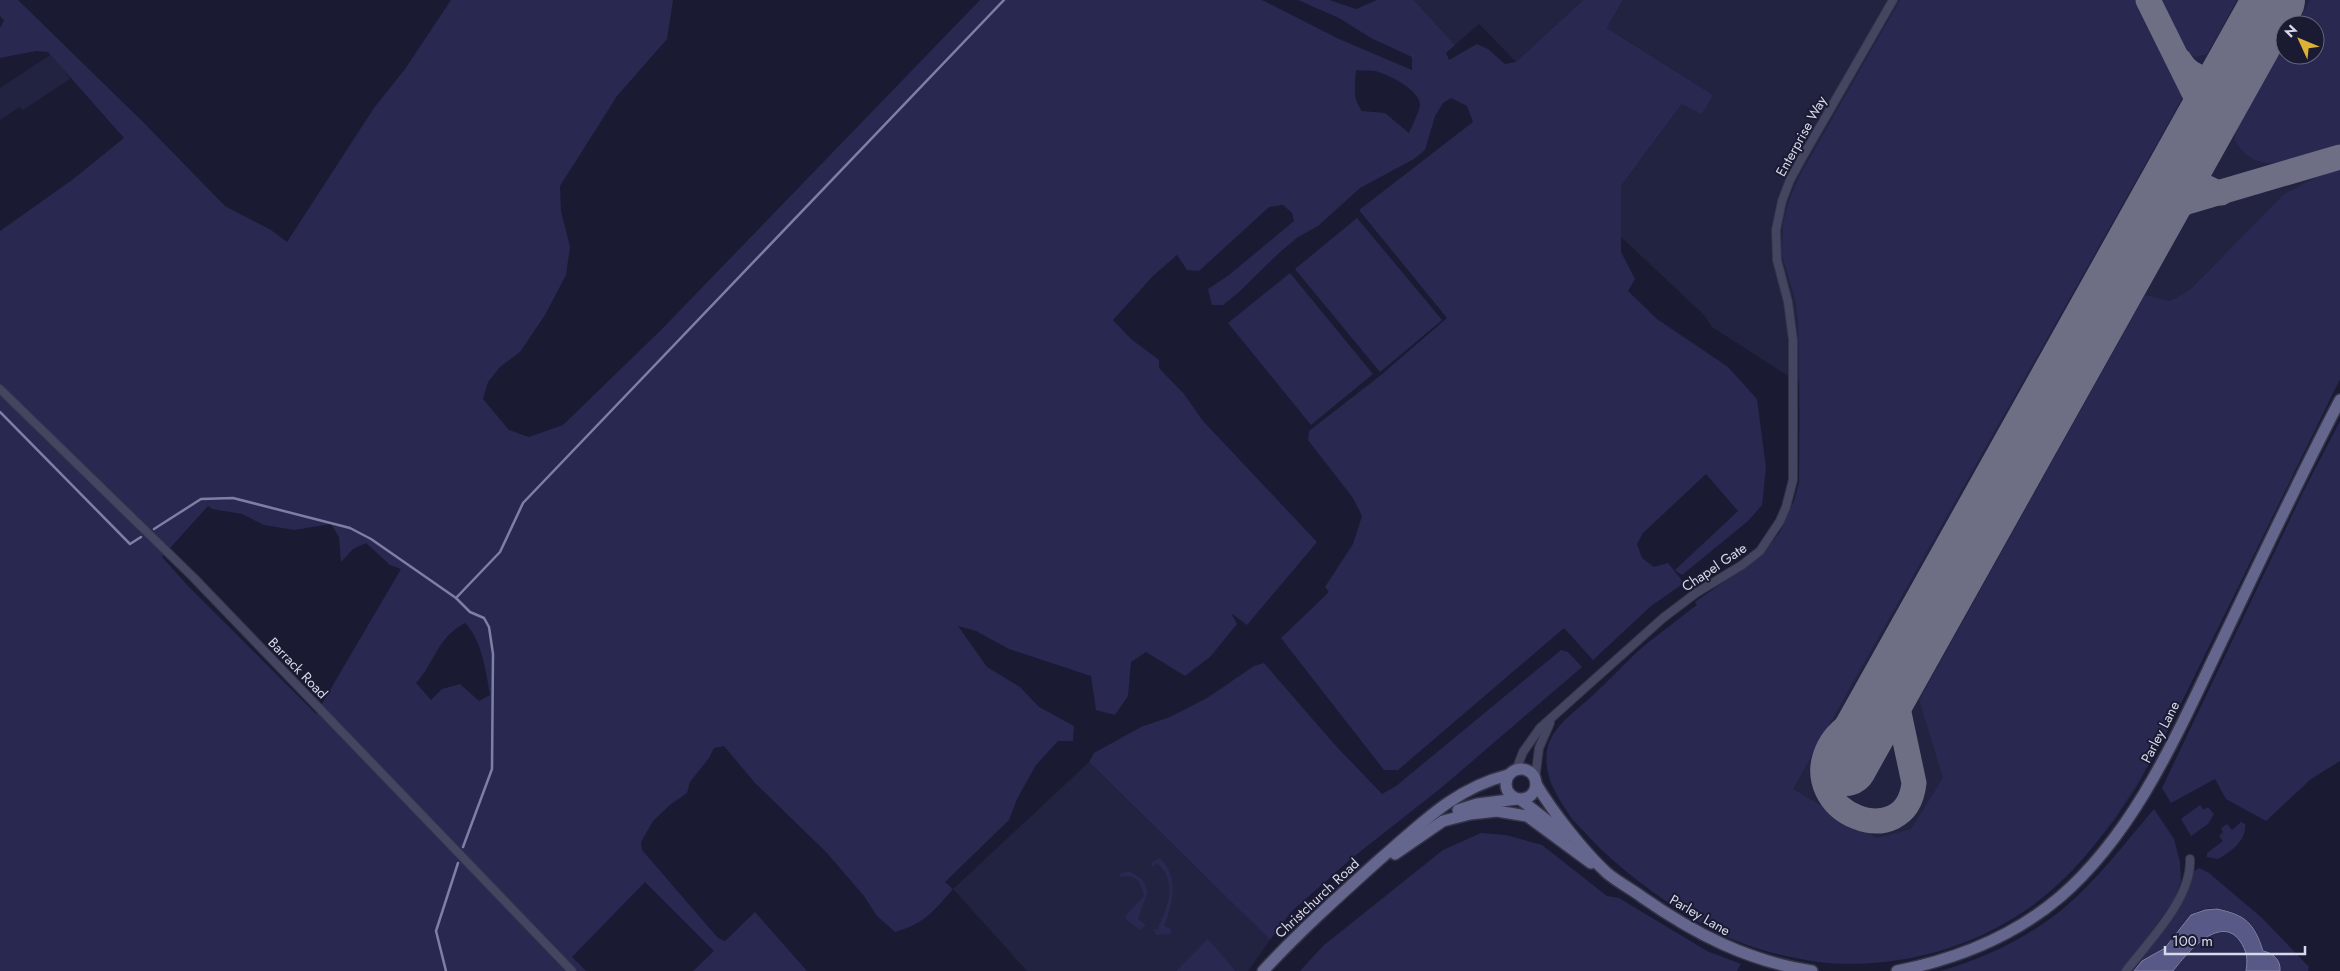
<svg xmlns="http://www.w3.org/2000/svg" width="2340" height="971" viewBox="0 0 2340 971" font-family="Jost,sans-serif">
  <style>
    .built { fill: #222241; fill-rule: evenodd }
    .green { fill: #292851; fill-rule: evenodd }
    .water { fill: #585987; stroke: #7e7fa5 }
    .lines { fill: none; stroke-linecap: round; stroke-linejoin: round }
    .stream { stroke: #7e7fa5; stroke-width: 2.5 }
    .taxiway { stroke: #6e6e84; stroke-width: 25 }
    .runway { stroke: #6e6e84; stroke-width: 62 }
    .street-casing { stroke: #343347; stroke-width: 10 }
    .secondary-casing { stroke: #343347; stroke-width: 14 }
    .street { stroke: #444661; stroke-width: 8 }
    .secondary { stroke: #64668e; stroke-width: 11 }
    .labels { text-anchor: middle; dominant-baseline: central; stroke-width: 4; stroke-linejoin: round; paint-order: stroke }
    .street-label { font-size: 14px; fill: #d7d9ea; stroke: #1a1a32 }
  </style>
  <rect width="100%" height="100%" fill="#1a1a32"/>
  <g class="built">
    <path d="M1414,0H1583L1516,62L1479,24L1455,45Z"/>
    <path d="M1623,0H2340V379L2167,732L2137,787L2114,821L2072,871L2031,907L1998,927L1949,948L1912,958L1843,963L1790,957L1733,940L1701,924L1649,889L1603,850L1571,819L1558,798L1550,782L1547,767L1548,745L1558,728L1637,652L1696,605L1695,602L1761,556L1780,532L1789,517L1799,482V383L1712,327L1704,315L1621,237V186L1683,103L1713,95L1607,28ZM2285,25H2315V55H2285Z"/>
    <path d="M53,53L70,79L23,110L20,107L0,120V88Z"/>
    <path d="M1089,762L1270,940L1248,971H1236L1208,940L1176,971H1027L953,889Z"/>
  </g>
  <g class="green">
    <path d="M0,0H18L144,123L225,206L271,230L287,242L374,108L405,69L451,0H673L667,39L617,96L560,186L561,211L570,247L566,275L545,315L520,352L500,367L488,382L483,399L509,430L529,437L563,425L661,330L980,0H1262L1339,39L1412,70V57L1371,38L1339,18L1298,0H1329L1356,9L1377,0H1414L1455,45L1446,53L1449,60L1477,44L1488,49L1505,64L1516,62L1583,0H1623L1607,28L1713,95L1702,114L1682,104L1621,186V252L1635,279L1628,291L1657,319L1728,367L1757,399L1766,468L1762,505L1748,521L1682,575L1675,570L1738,511L1706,474L1643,533L1637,544L1642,558L1654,567L1668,563L1684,583L1651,606L1593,660L1564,628L1398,770H1384L1281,638L1329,592L1325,587L1353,544L1362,516L1353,498L1308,440L1309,431L1381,375L1447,318L1359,210L1473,122L1467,106L1451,98L1443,103L1435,116L1425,150L1414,159L1360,188L1318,226L1298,237L1279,253L1239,292L1223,305H1212L1208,289L1229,275L1294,221L1292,213L1283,205L1269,207L1199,271L1187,270L1177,255L1153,276L1113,320L1131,339L1159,360V368L1184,394L1203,421L1317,542L1247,625L1231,613L1237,624L1210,657L1185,676L1146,652L1131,662L1128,696L1115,715L1096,710L1091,676L1009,649L976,631L958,626L987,667L1020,687L1039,707L1074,726L1073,741H1058L1036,765L1017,799L1009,820L945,882L953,889C933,912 925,923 895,932L877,916L864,896L826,852L755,783L724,746L714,748L709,758L690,782L687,793L671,804L653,821L641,842L642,850L718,938L725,941L755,912L807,971H693L714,951L645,882L572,957L586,971H0V231L72,180L124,138L48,52L36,51L0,58V28L4,20L0,16ZM1356,70C1362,71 1369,70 1375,71C1388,74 1420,90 1420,105C1420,109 1411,129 1409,133L1385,113L1362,111C1352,98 1355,86 1356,70ZM208,506L212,509L242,514L264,525L294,530L331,524L339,537L341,562L353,549L366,543L390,565L401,569L316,714L189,587L162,557ZM465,623C482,640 486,672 490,695L479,701L460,684L442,689L431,700L416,683C436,661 436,639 465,623Z"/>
    <path d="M1900,0H2135L2183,97L1793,789L1877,838L1911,829L1943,778L1919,700L2145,295L2170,301L2190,290L2284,194L2320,175L2340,169V379L2167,732C2124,809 2078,885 1998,927C1945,956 1878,969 1818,962C1789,958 1761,951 1734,940C1679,917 1529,815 1548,746C1554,724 1581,707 1596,693C1610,680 1623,666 1636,653C1655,636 1677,621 1697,605L1695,602L1761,556L1780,532L1795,499L1799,482L1800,419L1798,319L1795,299L1782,255L1783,223L1789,200L1800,175Z"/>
    <path d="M2161,0H2237L2207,54L2196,57L2187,54Z"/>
    <path d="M2310,0H2340V145C2303,156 2258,183 2234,139L2236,130L2285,44V55H2315V25H2296Z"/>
    <path d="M1357,218L1442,320L1380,372L1295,269Z"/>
    <path d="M1290,273L1373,374L1311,425L1228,323Z"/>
    <path d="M2340,421V761L2311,779L2266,821L2226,799L2215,779L2171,803L2162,788L2303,492Z"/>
    <path d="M1561,650L1568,652L1582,667L1441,788L1352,858L1291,912L1270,940L1089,762L1094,753L1141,727L1170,717L1207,698L1254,666L1264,663L1335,745L1382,794L1396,786Z"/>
    <path d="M2200,805L2204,810L2208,807L2214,814L2208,824L2191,836L2181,819Z"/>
    <path d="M2154,809L2174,839L2180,862L2181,881L2174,900L2123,971H1940C1982,959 2025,939 2059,912C2095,883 2124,844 2154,809Z"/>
    <path d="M2241,822L2245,824C2247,840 2231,852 2218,859L2207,857V853L2223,841L2219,836L2223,832L2221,828L2227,824L2232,830Z"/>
    <path d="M1481,833L1506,835L1542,845L1607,896L1619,898L1707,951L1741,964L1737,971H1300L1323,946L1443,850Z"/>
    <path d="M1159,858C1180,875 1173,905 1164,926L1171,929V934L1156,935L1153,928L1157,930C1168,907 1178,882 1157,863L1152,867L1151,863Z"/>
    <path d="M2199,868L2209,873L2262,918L2309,967L2308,971H2280L2279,963C2275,959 2264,953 2262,948C2258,939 2258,932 2251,924C2238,910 2206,901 2191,916C2184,922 2179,932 2172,940C2161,953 2144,957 2134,971H2129L2168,925L2191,873Z"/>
    <path d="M1129,871L1142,879L1148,891L1138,919L1146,925L1140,930L1127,920L1125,916L1144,896C1141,882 1136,874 1121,877L1119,874Z"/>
    <path d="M2222,931C2242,934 2249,952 2246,971H2173C2185,955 2202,937 2222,931Z"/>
    <path d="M1208,939L1236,971H1176Z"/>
  </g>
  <path class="water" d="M2217,909C2246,915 2254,923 2263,951C2273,953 2281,960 2280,971H2246C2248,960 2247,951 2240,941C2220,913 2186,954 2173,971H2134L2142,961L2165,948L2191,915L2205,910Z"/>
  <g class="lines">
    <g class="stream">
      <path d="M0,412L130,544L141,537"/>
      <path d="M154,529L201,499L233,498L350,528L371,539L456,598"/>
      <path d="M463,847L492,769L493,654L489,627L484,618L470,612L456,598L500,552L523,503L1004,0"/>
      <path d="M446,971L436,931L458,863"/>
    </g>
    <g class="taxiway">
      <path d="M2148,0L2199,103L2201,120L2186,157"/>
      <path d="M2180,61C2196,87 2222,79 2240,60"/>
      <path d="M2197,139C2192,168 2188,185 2221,193"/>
      <path d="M2146,227L2173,208L2187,202L2340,157"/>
      <path d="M1892,685C1886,692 1880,699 1874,705C1859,719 1838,729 1829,747C1796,812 1906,856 1914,783L1895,694L1898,674"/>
    </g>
    <path class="runway" d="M1846,765L2274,0"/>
    <g class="street-casing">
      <g id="street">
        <path d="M0,389L193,577L572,971"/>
        <path d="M1516,770L1523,752L1540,728L1663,618L1696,593L1742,565L1760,551L1780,521L1786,507L1793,480V340L1788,302L1777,260L1776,230L1782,201L1790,180L1802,158L1893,0"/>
        <path d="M1535,780L1539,748L1550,723"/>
        <path d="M2126,971C2149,941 2192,898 2190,859"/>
      </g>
    </g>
    <g class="secondary-casing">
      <g id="secondary">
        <circle cx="1521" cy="784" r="15"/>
        <path d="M1536,784C1553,812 1583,851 1607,873C1618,882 1631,889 1642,897C1695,934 1748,961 1812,971"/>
        <path d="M1521,800L1566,835"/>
        <path d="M1458,810L1477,804L1517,799"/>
        <path d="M1395,854L1443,821L1470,814L1497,811L1527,816L1591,863"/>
        <path d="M1263,971C1300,931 1339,896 1379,860C1420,825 1453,789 1508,775"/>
        <path d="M1897,971C1957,959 2013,937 2060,897C2135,832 2176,736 2218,649C2258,566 2297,482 2340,400"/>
      </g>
    </g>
    <use href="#street" class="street"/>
    <use href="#secondary" class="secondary"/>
  </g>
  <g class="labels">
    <g class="street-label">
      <text transform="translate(1801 136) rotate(-61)">Enterprise Way</text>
      <text transform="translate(1714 567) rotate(-34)">Chapel Gate</text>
      <text transform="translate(298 668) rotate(46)">Barrack Road</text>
      <text transform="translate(2160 732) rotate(-63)">Parley Lane</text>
      <text transform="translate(1317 898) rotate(-43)">Christchurch Road</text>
      <text transform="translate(1700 915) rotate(30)">Parley Lane</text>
    </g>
  </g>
  <g transform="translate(2300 40) rotate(314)"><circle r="24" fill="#1a1a32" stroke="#66667c"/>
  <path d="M0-4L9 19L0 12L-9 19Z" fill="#ddb133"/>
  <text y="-8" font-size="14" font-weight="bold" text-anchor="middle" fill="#d7d9ea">N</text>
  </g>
  <path d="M2165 946v8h140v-8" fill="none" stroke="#d7d9ea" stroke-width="2.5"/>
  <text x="2172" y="946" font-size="15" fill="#d7d9ea" stroke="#1a1a32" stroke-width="4" paint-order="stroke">100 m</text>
</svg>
